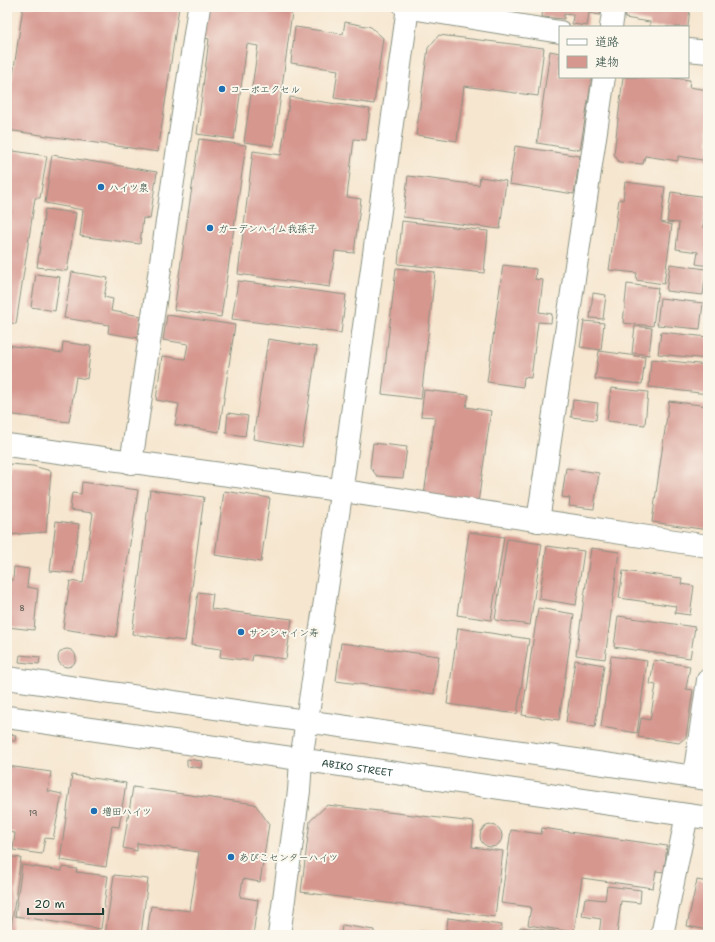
<svg xmlns="http://www.w3.org/2000/svg" width="715" height="942" viewBox="0 0 715 942" font-family="'Shantell Sans','Klee One',sans-serif">
  <style>
    .building { fill: #d6978f }
    .lines { fill: none; stroke-linecap: round; stroke-linejoin: round }
    .minor-casing { stroke: #8a9282; stroke-width: 24 }
    .tertiary-casing { stroke: #8a9282; stroke-width: 24 }
    .primary-casing { stroke: #8a9282; stroke-width: 24 }
    .minor { stroke: #fff; stroke-width: 22 }
    .tertiary { stroke: #fff; stroke-width: 22 }
    .primary { stroke: #fff; stroke-width: 22 }
    .poi-dot { fill: #1f6fb2; stroke: #fbf7ec; stroke-width: 1.5 }
    .labels { text-anchor: middle; dominant-baseline: central; stroke-width: 4; stroke-linejoin: round; paint-order: stroke }
    .number-label { font-size: 8px; fill: #4d544b }
    .poi-label { font-size: 10px; fill: #1f3d34; stroke: #fbf7ec; text-anchor: start }
    .street-label { font-size: 10px; fill: #1f3d34; stroke: #fbf7ec }
  </style>
  <rect width="100%" height="100%" fill="#fbf7ec"/>
  <filter id="ink" filterUnits="userSpaceOnUse"><feTurbulence type="fractalNoise" baseFrequency=".025" numOctaves="2"/><feDisplacementMap in="SourceGraphic" scale="8" xChannelSelector="R" yChannelSelector="G"/><feConvolveMatrix kernelMatrix="1 2 1 2 8 2 1 2 1" color-interpolation-filters="sRGB"/></filter>
  <filter id="wash" filterUnits="userSpaceOnUse"><feTurbulence type="fractalNoise" baseFrequency=".012" numOctaves="4" result="noise"/><feDisplacementMap in="SourceGraphic" scale="16" xChannelSelector="R" yChannelSelector="G"/><feGaussianBlur stdDeviation="0.9" result="paint"/><feColorMatrix in="noise" values="0 0 0 0 0 0 0 0 0 0 0 0 0 0 0 0 0 1.4 0 .05"/><feComposite in="paint" operator="in"/></filter>
  <g filter="url(#wash)">
    <rect width="100%" height="100%" fill="#f6e6cf"/>
    <g id="blocks">
      <g class="building">
        <path d="M23,7H179L158,152L7,130V116Z"/>
        <path d="M210,7H252L292,12L274,146L244,142L258,46L247,44L234,139L197,134L209,39L204,38L208,8Z"/>
        <path d="M459,7H500L499,13Z"/>
        <path d="M543,7H601L600,15L589,13L587,26L572,24L573,15L564,14V19L542,17Z"/>
        <path d="M626,7H690L688,27H650V22L625,18Z"/>
        <path d="M345,22L371,27L383,38L374,104L334,98L338,70L291,63L295,27L343,34Z"/>
        <path d="M439,35L544,48L538,96L464,86L457,141L416,135L428,48Z"/>
        <path d="M550,51L560,53V77H592L580,150L537,143Z"/>
        <path d="M623,77L673,78L690,80L689,87L708,90V161L678,156V161L645,156L643,164L619,162L614,154Z"/>
        <path d="M290,97L370,109L366,140L354,139L347,197L361,199L354,253L335,251L330,287L238,274L253,151L281,155Z"/>
        <path d="M199,139L246,145L221,317L174,310Z"/>
        <path d="M515,146L580,156L574,194L509,184Z"/>
        <path d="M7,150L47,156L40,198H35L16,324L7,322Z"/>
        <path d="M52,155L157,172L150,219L143,218L140,244L80,236L83,210L45,203Z"/>
        <path d="M408,176L479,185L480,177L506,181L500,229L403,217Z"/>
        <path d="M625,182L665,187L661,222L672,225L664,284L636,280L637,273L609,270L619,199L623,200Z"/>
        <path d="M671,192L707,197L703,227H708V266L696,264L698,252L676,249L679,223L667,222Z"/>
        <path d="M45,209L76,213L67,271L37,267Z"/>
        <path d="M402,221L488,231L484,273L398,264Z"/>
        <path d="M670,264L706,269L703,295L666,291Z"/>
        <path d="M503,265L536,269L535,279L543,280L539,312L552,314L551,323L538,322L531,378L524,377L523,387L487,382Z"/>
        <path d="M396,268L435,272L421,399L382,394Z"/>
        <path d="M72,272L108,278L104,297L113,299L111,311L141,316L138,338L108,333L109,325L64,318Z"/>
        <path d="M36,274L60,277L55,311L31,307Z"/>
        <path d="M238,281L346,295L341,333L232,319Z"/>
        <path d="M627,284L658,288L653,326L623,323Z"/>
        <path d="M593,293L606,295L603,319L590,318Z"/>
        <path d="M660,298L703,303L700,329L657,325Z"/>
        <path d="M167,315L235,325L219,432L175,425L179,404L156,400L162,356L185,359L188,344L163,340Z"/>
        <path d="M584,321L604,323L601,350L580,347Z"/>
        <path d="M635,326L652,328L649,355L632,353Z"/>
        <path d="M661,332L708,337V359L658,354Z"/>
        <path d="M268,339L317,347L302,447L253,439Z"/>
        <path d="M63,342L91,346L87,379L76,377L69,422L7,414V345L62,353Z"/>
        <path d="M599,351L645,357L642,384L595,379Z"/>
        <path d="M651,359L708,365V394L649,387Z"/>
        <path d="M611,388L648,392L645,425L607,421Z"/>
        <path d="M424,390L469,395L466,407L491,411L478,503L424,495L435,417L421,416Z"/>
        <path d="M573,400L598,403L596,420L571,417Z"/>
        <path d="M669,401L708,406V530L652,522Z"/>
        <path d="M228,413L248,416L245,436L226,433Z"/>
        <path d="M373,443L407,447L403,478L377,476L370,467Z"/>
        <path d="M10,464L33,466L51,471L46,532L7,535V497Z"/>
        <path d="M566,468L599,473L594,509L569,506L570,498L562,497Z"/>
        <path d="M82,482L138,490L116,637L63,629L70,581L83,583L93,513L70,510L72,493L81,494Z"/>
        <path d="M150,490L204,497L185,641L132,634Z"/>
        <path d="M224,491L270,498L261,562L215,555Z"/>
        <path d="M56,521L79,524L73,573L50,571Z"/>
        <path d="M469,532L504,537L491,620L457,615Z"/>
        <path d="M507,539L542,544L530,625L495,620Z"/>
        <path d="M547,546L584,551L576,605L539,599Z"/>
        <path d="M591,548L619,552L605,659L576,655Z"/>
        <path d="M14,567L29,569L27,587L38,589L34,630L7,627V580H13Z"/>
        <path d="M623,571L682,578L681,584L694,586L690,615L675,613L676,606L619,598Z"/>
        <path d="M198,592L213,594L211,609L292,619L286,659L253,655L252,661L220,657L221,649L191,645Z"/>
        <path d="M538,608L574,614L559,720L522,715Z"/>
        <path d="M618,616L695,627L690,658L614,647Z"/>
        <path d="M458,628L529,639L517,714L447,704Z"/>
        <path d="M341,643L439,656L434,694L336,681Z"/>
        <circle cx="67" cy="658" r="9"/>
        <path d="M20,655L40,657L39,664L19,662Z"/>
        <path d="M611,656L647,661L637,733L601,727Z"/>
        <path d="M575,660L604,665L595,727L566,722Z"/>
        <path d="M654,660L690,666L686,689L693,690L686,737L679,743L638,737L641,718L650,720L656,685L650,684Z"/>
        <path d="M7,734L16,735L15,741H7Z"/>
        <path d="M187,759L202,761L201,768L187,766Z"/>
        <path d="M7,766L51,772L48,791L62,794L53,839L45,838L42,854L13,850L15,833L7,832Z"/>
        <path d="M72,775L126,783L119,827L112,826L106,867L60,860Z"/>
        <path d="M133,787L255,804L269,824L260,882L243,879L240,897L258,900L253,935H147L151,906L190,911L199,852L137,843V851L123,848Z"/>
        <path d="M327,805L474,822L472,847L503,851L495,917L301,892L310,821Z"/>
        <circle cx="491" cy="836" r="11"/>
        <path d="M542,828L667,846L664,872L656,871L653,888L582,878L574,932L528,925L531,907L501,903L511,830L541,834Z"/>
        <path d="M7,856L21,858L10,935H7Z"/>
        <path d="M22,865L62,871V867L77,869L76,872L108,876L101,929L15,916Z"/>
        <path d="M114,875L148,879L141,935H105Z"/>
        <path d="M697,880L708,882V930L687,926Z"/>
        <path d="M607,886L641,890L640,903L621,901L617,935H599L601,919L582,916L585,898L605,900Z"/>
        <path d="M448,918L502,925L500,935H446Z"/>
        <path d="M342,925L374,930V935H341Z"/>
        <path d="M520,927L555,931L554,935H519Z"/>
        <path d="M420,931L441,933V935H420Z"/>
      </g>
    </g>
  </g>
  <g filter="url(#ink)">
    <use href="#blocks" fill-opacity="0" stroke="#8a9282" stroke-width="1"/>
    <g class="lines">
      <g class="minor-casing">
        <g id="minor">
          <path d="M405,7L560,32"/>
          <path d="M611,27L614,7"/>
          <path d="M688,50L708,52"/>
          <path d="M7,445L324,488L708,546"/>
          <path d="M131,463L199,7"/>
          <path d="M538,521L604,77"/>
          <path d="M694,777L708,680"/>
          <path d="M662,935L687,815"/>
        </g>
      </g>
      <g class="tertiary-casing">
        <path id="tertiary" d="M279,935L299,791L301,760L339,508L408,7"/>
      </g>
      <g class="primary-casing">
        <g id="primary">
          <path d="M7,678L708,779"/>
          <path id="s1" d="M7,717L708,818"/>
        </g>
      </g>
      <use href="#minor" class="minor"/>
      <use href="#tertiary" class="tertiary"/>
      <use href="#primary" class="primary"/>
    </g>
  </g>
  <g class="poi-dot">
    <circle cx="222" cy="89" r="4"/>
    <circle cx="101" cy="187" r="4"/>
    <circle cx="210" cy="228" r="4"/>
    <circle cx="241" cy="632" r="4"/>
    <circle cx="94" cy="811" r="4"/>
    <circle cx="231" cy="857" r="4"/>
  </g>
  <g class="labels">
    <g class="number-label">
      <text x="22" y="608">8</text>
      <text x="33" y="813">19</text>
    </g>
    <g class="poi-label">
      <text x="230" y="89">コーポエクセル</text>
      <text x="109" y="187">ハイツ泉</text>
      <text x="218" y="228">ガーデンハイム我孫子</text>
      <text x="249" y="632">サンシャイン寿</text>
      <text x="102" y="811">増田ハイツ</text>
      <text x="239" y="857">あびこセンターハイツ</text>
    </g>
    <g class="street-label">
      <text stroke="none"><textPath href="#s1" startOffset="354">ABIKO STREET</textPath></text>
    </g>
  </g>
  <rect width="715" height="942" fill="none" stroke="#fbf7ec" stroke-width="24"/>
  <rect x="559" y="26" width="130" height="52" fill="#fbf7ec" stroke="#a3ada2"/>
  <rect x="567" y="39" width="20" height="6" fill="#ffffff" stroke="#a3ada2"/>
  <text x="595" y="46" font-size="12" fill="#1f3d34">道路</text>
  <rect x="567" y="56" width="20" height="12" fill="#d6978f" stroke="#a3ada2"/>
  <text x="595" y="66" font-size="12" fill="#1f3d34">建物</text>
  <path d="M28 908v6h75v-6" fill="none" stroke="#1f3d34" stroke-width="2"/>
  <text x="34" y="908" font-size="12" fill="#1f3d34" stroke="#fbf7ec" stroke-width="3" paint-order="stroke">20 m</text>
</svg>
